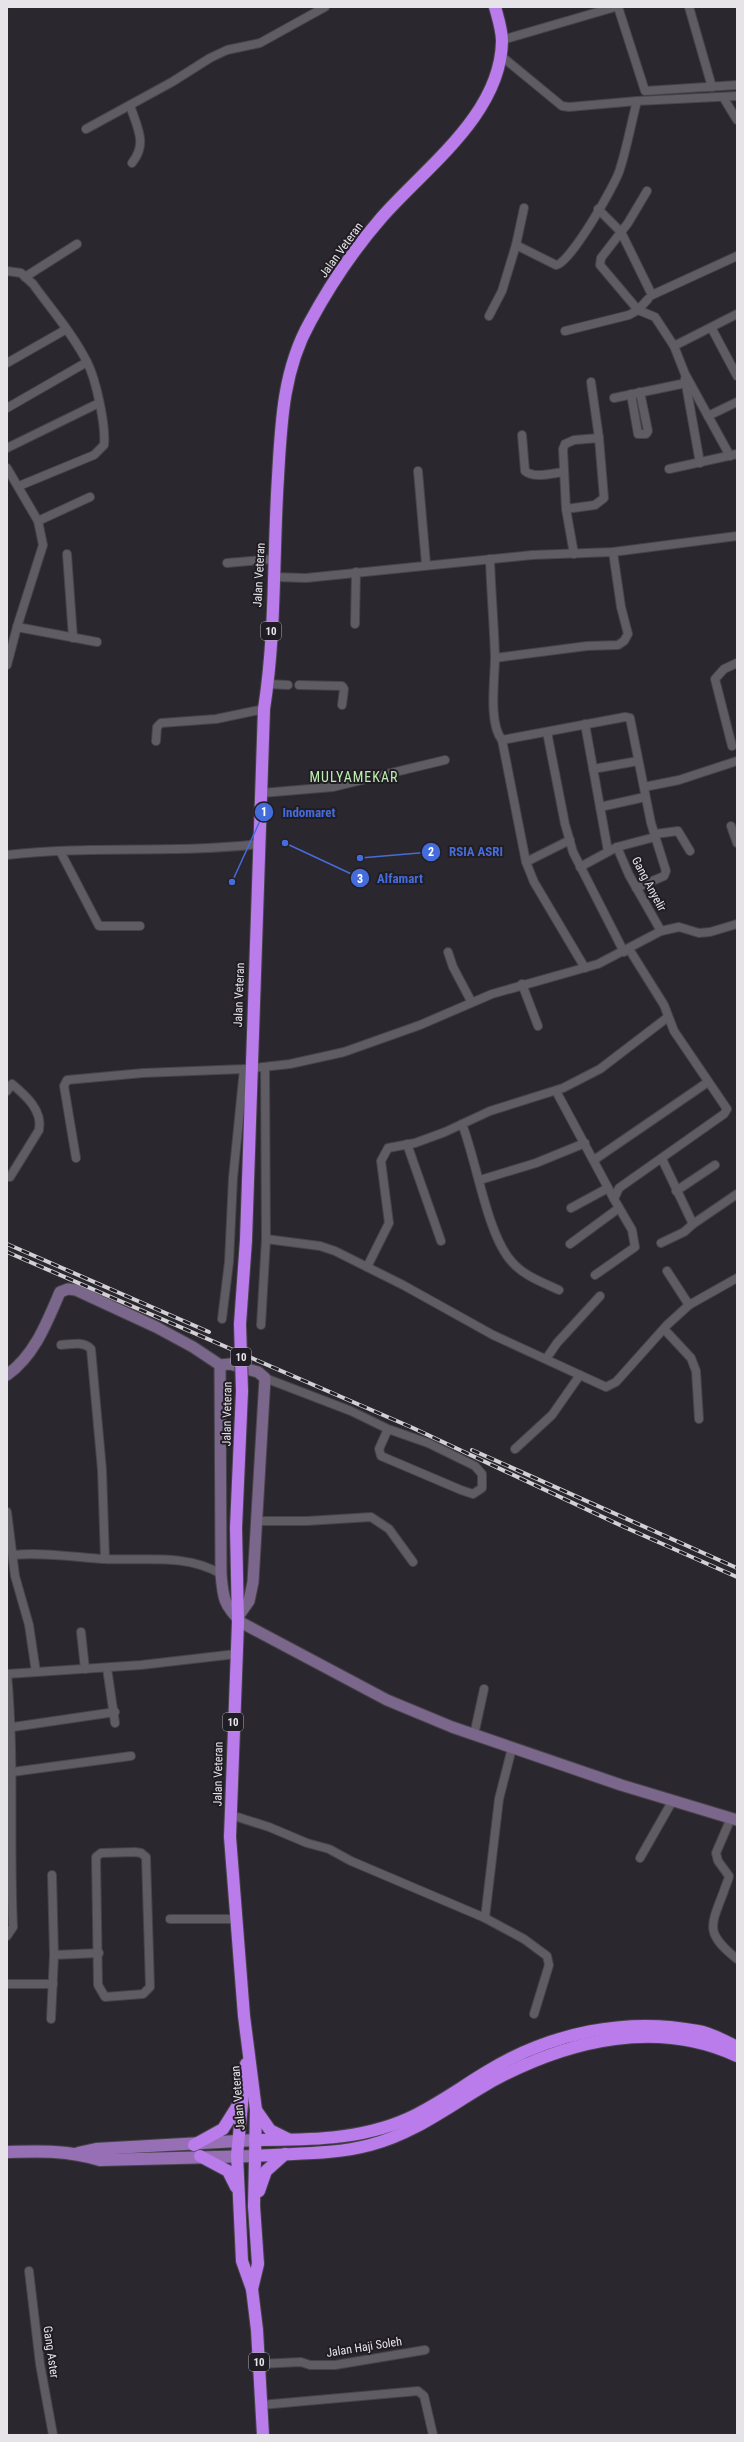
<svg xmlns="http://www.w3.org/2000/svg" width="744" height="2442" viewBox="0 0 744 2442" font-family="'Roboto Condensed',sans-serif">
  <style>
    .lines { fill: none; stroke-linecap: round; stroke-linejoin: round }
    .street-casing { stroke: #464349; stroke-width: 10 }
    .secondary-casing { stroke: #464349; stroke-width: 13 }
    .primary-casing { stroke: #464349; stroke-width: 14 }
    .highway-casing { stroke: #464349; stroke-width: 14 }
    .street { stroke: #605c64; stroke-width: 8 }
    .secondary { stroke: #7b668c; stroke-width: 11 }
    .primary { stroke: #966fb4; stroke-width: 12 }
    .highway { stroke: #ba7cea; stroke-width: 12 }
    .rail-casing { stroke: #d2d0d5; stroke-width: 4 }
    .rail { stroke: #211d24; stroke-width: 2.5; stroke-dasharray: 8; stroke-linecap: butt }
    .highway-bridge-casing { stroke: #464349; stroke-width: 14; stroke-linecap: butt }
    .highway-bridge { stroke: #ba7cea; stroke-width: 12 }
    .labels { text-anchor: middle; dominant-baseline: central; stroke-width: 4; stroke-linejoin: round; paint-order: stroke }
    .shield { fill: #211d24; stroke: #aba8ae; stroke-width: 1 }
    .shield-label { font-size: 11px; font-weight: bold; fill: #e6e4e9 }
    .street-label { font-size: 12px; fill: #e6e4e9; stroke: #211d24 }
    .quarter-label { font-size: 14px; letter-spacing: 1px; fill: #beeead; stroke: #211d24 }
    .leader { fill: none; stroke: #456cdb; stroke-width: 1.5 }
    .callout-dot { fill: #456cdb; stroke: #211d24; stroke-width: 1.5 }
    .mark-label { font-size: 12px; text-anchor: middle; font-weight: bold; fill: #fff }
    .callout-label { font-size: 13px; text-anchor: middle; font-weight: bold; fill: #456cdb; stroke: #211d24; stroke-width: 4; stroke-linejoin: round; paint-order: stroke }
  </style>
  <rect width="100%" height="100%" fill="#2b272e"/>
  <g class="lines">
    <g class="street-casing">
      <g id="street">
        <path d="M618,7L645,91L737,85"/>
        <path d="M689,7L712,87"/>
        <path d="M502,40L615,7"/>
        <path d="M500,55L562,106L569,107L637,101L737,96"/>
        <path d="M723,97L737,120"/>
        <path d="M130,105C137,128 148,143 132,163"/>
        <path d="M86,129L172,82L210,58L227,50L260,43L325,7"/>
        <path d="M647,191L628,223L601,258L600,265L638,310L655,317L674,346L685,374L730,456"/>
        <path d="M598,209L621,232L652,295L737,256"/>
        <path d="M516,245L524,208"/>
        <path d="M7,271L21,273L33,284C51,309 73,334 87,362C96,379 106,426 104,445L94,455L19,486"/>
        <path d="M25,277L77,244"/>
        <path d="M489,316L502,291L516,245L556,265C569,265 616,184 620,169C627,147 631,124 637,101"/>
        <path d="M712,329L737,376"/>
        <path d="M565,331L629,315L638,310L648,299"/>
        <path d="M674,346L737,314"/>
        <path d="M7,363L65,330"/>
        <path d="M685,379L700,463"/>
        <path d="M591,382L599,438"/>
        <path d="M631,394L638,434H646L648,431L640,392"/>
        <path d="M614,398L686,383"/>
        <path d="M7,408L87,362"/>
        <path d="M708,416L737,402"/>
        <path d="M522,435L525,471C534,479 553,473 564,472"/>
        <path d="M7,448L99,403"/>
        <path d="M7,468L38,521L43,545L17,627L7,665"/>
        <path d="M669,469L737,454"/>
        <path d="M418,471L426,564"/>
        <path d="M566,509L595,505L604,498L599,438L574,440L565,444L563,449L566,509L574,554"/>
        <path d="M38,521L90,497"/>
        <path d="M67,554L73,638"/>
        <path d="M490,559C491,592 494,624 495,657C495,678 488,723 502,740"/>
        <path d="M227,563L274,559"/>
        <path d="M273,577L306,578L532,555L613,552L737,536"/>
        <path d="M355,624L356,572"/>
        <path d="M17,627L97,642"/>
        <path d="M495,658L587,646L618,645L624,641L628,634L621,607L613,552"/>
        <path d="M267,684L288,685"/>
        <path d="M299,685L342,686L344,689L342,705"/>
        <path d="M585,724L608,851"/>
        <path d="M547,732L565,824L573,852L624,952"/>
        <path d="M156,741L157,727L161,723L216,719L264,709"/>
        <path d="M732,746L715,679L724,669L737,663"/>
        <path d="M593,769L638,761"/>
        <path d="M644,787L679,780L737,761"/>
        <path d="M262,793L333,787L445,760"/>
        <path d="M600,807L645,797"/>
        <path d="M731,826L737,843"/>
        <path d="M655,834L678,831L690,851"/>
        <path d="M617,847L629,875L661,931"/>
        <path d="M60,851L99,926H140"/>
        <path d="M7,855C91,845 175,854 259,844"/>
        <path d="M526,862L570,840"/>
        <path d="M580,867L617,847L655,837"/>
        <path d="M448,952L453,967L471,1001"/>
        <path d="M585,968L534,882L526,862L502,740L625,717L630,718L651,823L666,871L664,876L636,888"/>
        <path d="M522,984L538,1026"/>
        <path d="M7,1091L12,1084C25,1095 43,1110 39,1130L10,1177"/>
        <path d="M556,1091L614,1199"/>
        <path d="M462,1124C477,1162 487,1235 512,1262C524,1276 544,1283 559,1290"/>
        <path d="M407,1144L441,1241"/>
        <path d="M76,1158L64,1086L67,1080L143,1073L244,1069L290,1064L344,1052L420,1025L492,994L598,964L661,931L679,927L699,933L710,932L737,924"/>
        <path d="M662,1159L693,1224L737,1194"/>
        <path d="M594,1160L708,1082"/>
        <path d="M480,1180L536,1163L585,1143"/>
        <path d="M676,1191L715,1165"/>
        <path d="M571,1208L608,1188"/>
        <path d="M266,1239L320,1246L335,1251L403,1285L493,1335L606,1387L616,1382L667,1325L689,1305L737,1278"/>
        <path d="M661,1243L684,1232L693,1224"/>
        <path d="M570,1244L619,1208"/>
        <path d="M367,1267L389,1223L381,1161L388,1148L415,1143L445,1132L490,1111L563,1088L600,1069L668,1017"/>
        <path d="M667,1271L689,1305"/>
        <path d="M595,1275L635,1247L632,1230L614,1199L619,1188L724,1114L727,1109L674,1031L664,1005L629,949"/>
        <path d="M222,1319L229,1262L233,1178L244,1069"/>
        <path d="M261,1325L266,1239L265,1067"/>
        <path d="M664,1329L691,1358L696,1371L699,1419"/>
        <path d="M61,1345C71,1344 84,1341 91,1349L102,1470L105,1559"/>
        <path d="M546,1359L557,1343L600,1296"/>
        <path d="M265,1378L351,1411L388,1429L428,1443L475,1466L482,1474V1488L473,1494L461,1490L381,1456L379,1449L388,1429"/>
        <path d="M515,1449L552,1415L580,1375"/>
        <path d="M7,1512L15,1576L29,1625L36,1672"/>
        <path d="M258,1521H307L371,1517L389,1529L413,1562"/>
        <path d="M13,1555C43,1552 74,1557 104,1559C143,1561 186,1553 221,1574"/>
        <path d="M81,1632L85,1669"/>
        <path d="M107,1668L115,1723"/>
        <path d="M7,1674L141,1665L236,1654"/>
        <path d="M13,1727L115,1712"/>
        <path d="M474,1735L484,1689"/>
        <path d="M512,1748L499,1799L485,1918L524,1939L547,1956L549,1965L534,2014"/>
        <path d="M12,1772L131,1756"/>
        <path d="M231,1815L269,1827L307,1843L329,1849L351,1861L485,1918"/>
        <path d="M731,1818L716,1853L718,1861L729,1876C728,1882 725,1886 724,1891C710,1927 705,1933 737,1959"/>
        <path d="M135,1852L141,1853L146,1857L150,1987L143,1994L105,1997L98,1985L96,1857L101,1853Z"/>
        <path d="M640,1858L673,1800"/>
        <path d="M170,1919H235"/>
        <path d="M7,1936L13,1927C9,1843 15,1758 7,1674"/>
        <path d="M54,1955L99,1953"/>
        <path d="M7,1984H53"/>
        <path d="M51,2019L54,1955L52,1875"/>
        <path d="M29,2271L40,2364L53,2435"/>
        <path d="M259,2364L301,2362L310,2365H335L425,2350"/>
        <path d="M261,2405L418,2391L424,2396L433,2435"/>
      </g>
    </g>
    <g class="secondary-casing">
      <g id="secondary">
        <path d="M220,1365L221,1574C223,1599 224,1605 242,1623L387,1700L452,1727L621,1785L737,1820"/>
        <path d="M7,1375C35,1355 47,1322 60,1292L68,1289L76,1290L156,1327L193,1347L220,1365L230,1364L258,1372L265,1378L253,1582L249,1601L237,1618"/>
      </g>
    </g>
    <g class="primary-casing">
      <g id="primary">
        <path d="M7,2152C40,2151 68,2150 100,2160L255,2156"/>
        <path d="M78,2153L96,2149L255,2140"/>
      </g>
    </g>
    <g class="highway-casing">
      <g id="highway">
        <path d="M240,1324L246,1240L264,709C276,633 273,554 278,477C281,423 283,370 310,322C330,285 354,249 382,217C426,167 501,114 502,41C502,30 498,18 495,7"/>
        <path d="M242,1391L236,1528L238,1622L230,1837L244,2016L256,2110L254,2206L258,2264L252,2289"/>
        <path d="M246,2064L237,2155L242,2261L252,2289L257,2330L263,2435"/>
        <path d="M256,2110L270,2130L288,2139"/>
        <path d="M255,2140C307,2140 360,2140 407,2119C436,2106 461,2087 488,2071C550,2033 626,2017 698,2031C711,2033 725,2041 737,2047"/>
        <path d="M194,2145L223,2129L240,2102"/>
        <path d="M200,2156L228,2171L236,2187"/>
        <path d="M255,2156C293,2153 333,2155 370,2145C417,2133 454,2102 496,2079C570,2040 658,2019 737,2056"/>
        <path d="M259,2191L266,2171L285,2154"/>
      </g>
    </g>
    <use href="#street" class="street"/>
    <use href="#secondary" class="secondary"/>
    <use href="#primary" class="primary"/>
    <use href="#highway" class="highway"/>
    <g class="rail-casing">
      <g id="rail">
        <path d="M7,1244L209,1332"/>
        <path d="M7,1252L413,1428L622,1526L737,1577"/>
        <path d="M472,1450L737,1568"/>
      </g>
    </g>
    <use href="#rail" class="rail"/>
    <g class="highway-bridge-casing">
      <path id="highway-bridge" d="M240,1324L242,1391"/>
    </g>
    <use href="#highway-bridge" class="highway-bridge"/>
  </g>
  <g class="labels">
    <g class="shield">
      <rect x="261" y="622" width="20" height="18" rx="3"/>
      <rect x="231" y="1348" width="20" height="18" rx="3"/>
      <rect x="223" y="1713" width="20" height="18" rx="3"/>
      <rect x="249" y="2353" width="20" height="18" rx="3"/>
    </g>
    <g class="shield-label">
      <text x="271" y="631">10</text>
      <text x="241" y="1357">10</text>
      <text x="233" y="1722">10</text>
      <text x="259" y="2362">10</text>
    </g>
    <g class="street-label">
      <text transform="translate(341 250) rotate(-54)">Jalan Veteran</text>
      <text transform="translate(259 575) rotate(-87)">Jalan Veteran</text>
      <text transform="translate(649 884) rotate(62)">Gang Anyelir</text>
      <text transform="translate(239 995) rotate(-88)">Jalan Veteran</text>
      <text transform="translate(227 1414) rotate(-89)">Jalan Veteran</text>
      <text transform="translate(218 1774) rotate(-89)">Jalan Veteran</text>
      <text transform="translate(238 2098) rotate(-95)">Jalan Veteran</text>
      <text transform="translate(364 2347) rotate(-9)">Jalan Haji Soleh</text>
      <text transform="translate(51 2352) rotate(82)">Gang Aster</text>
    </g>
    <g class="quarter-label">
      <text x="354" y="777">MULYAMEKAR</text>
    </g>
  </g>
  <path class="leader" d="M232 882L264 812M360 858L431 852M285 843L360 878"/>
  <g class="callout-dot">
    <circle cx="232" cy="882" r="4"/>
    <circle cx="360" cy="858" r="4"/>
    <circle cx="285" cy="843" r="4"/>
    <circle cx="264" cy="812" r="10"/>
    <circle cx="431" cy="852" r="10"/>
    <circle cx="360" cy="878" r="10"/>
  </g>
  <g class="mark-label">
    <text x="264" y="816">1</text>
    <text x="431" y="856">2</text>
    <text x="360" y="883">3</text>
  </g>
  <g class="callout-label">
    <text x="309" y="817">Indomaret</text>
    <text x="476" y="856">RSIA ASRI</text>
    <text x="400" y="883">Alfamart</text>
  </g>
  <rect width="744" height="2442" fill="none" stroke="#e6e4e9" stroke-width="16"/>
</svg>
